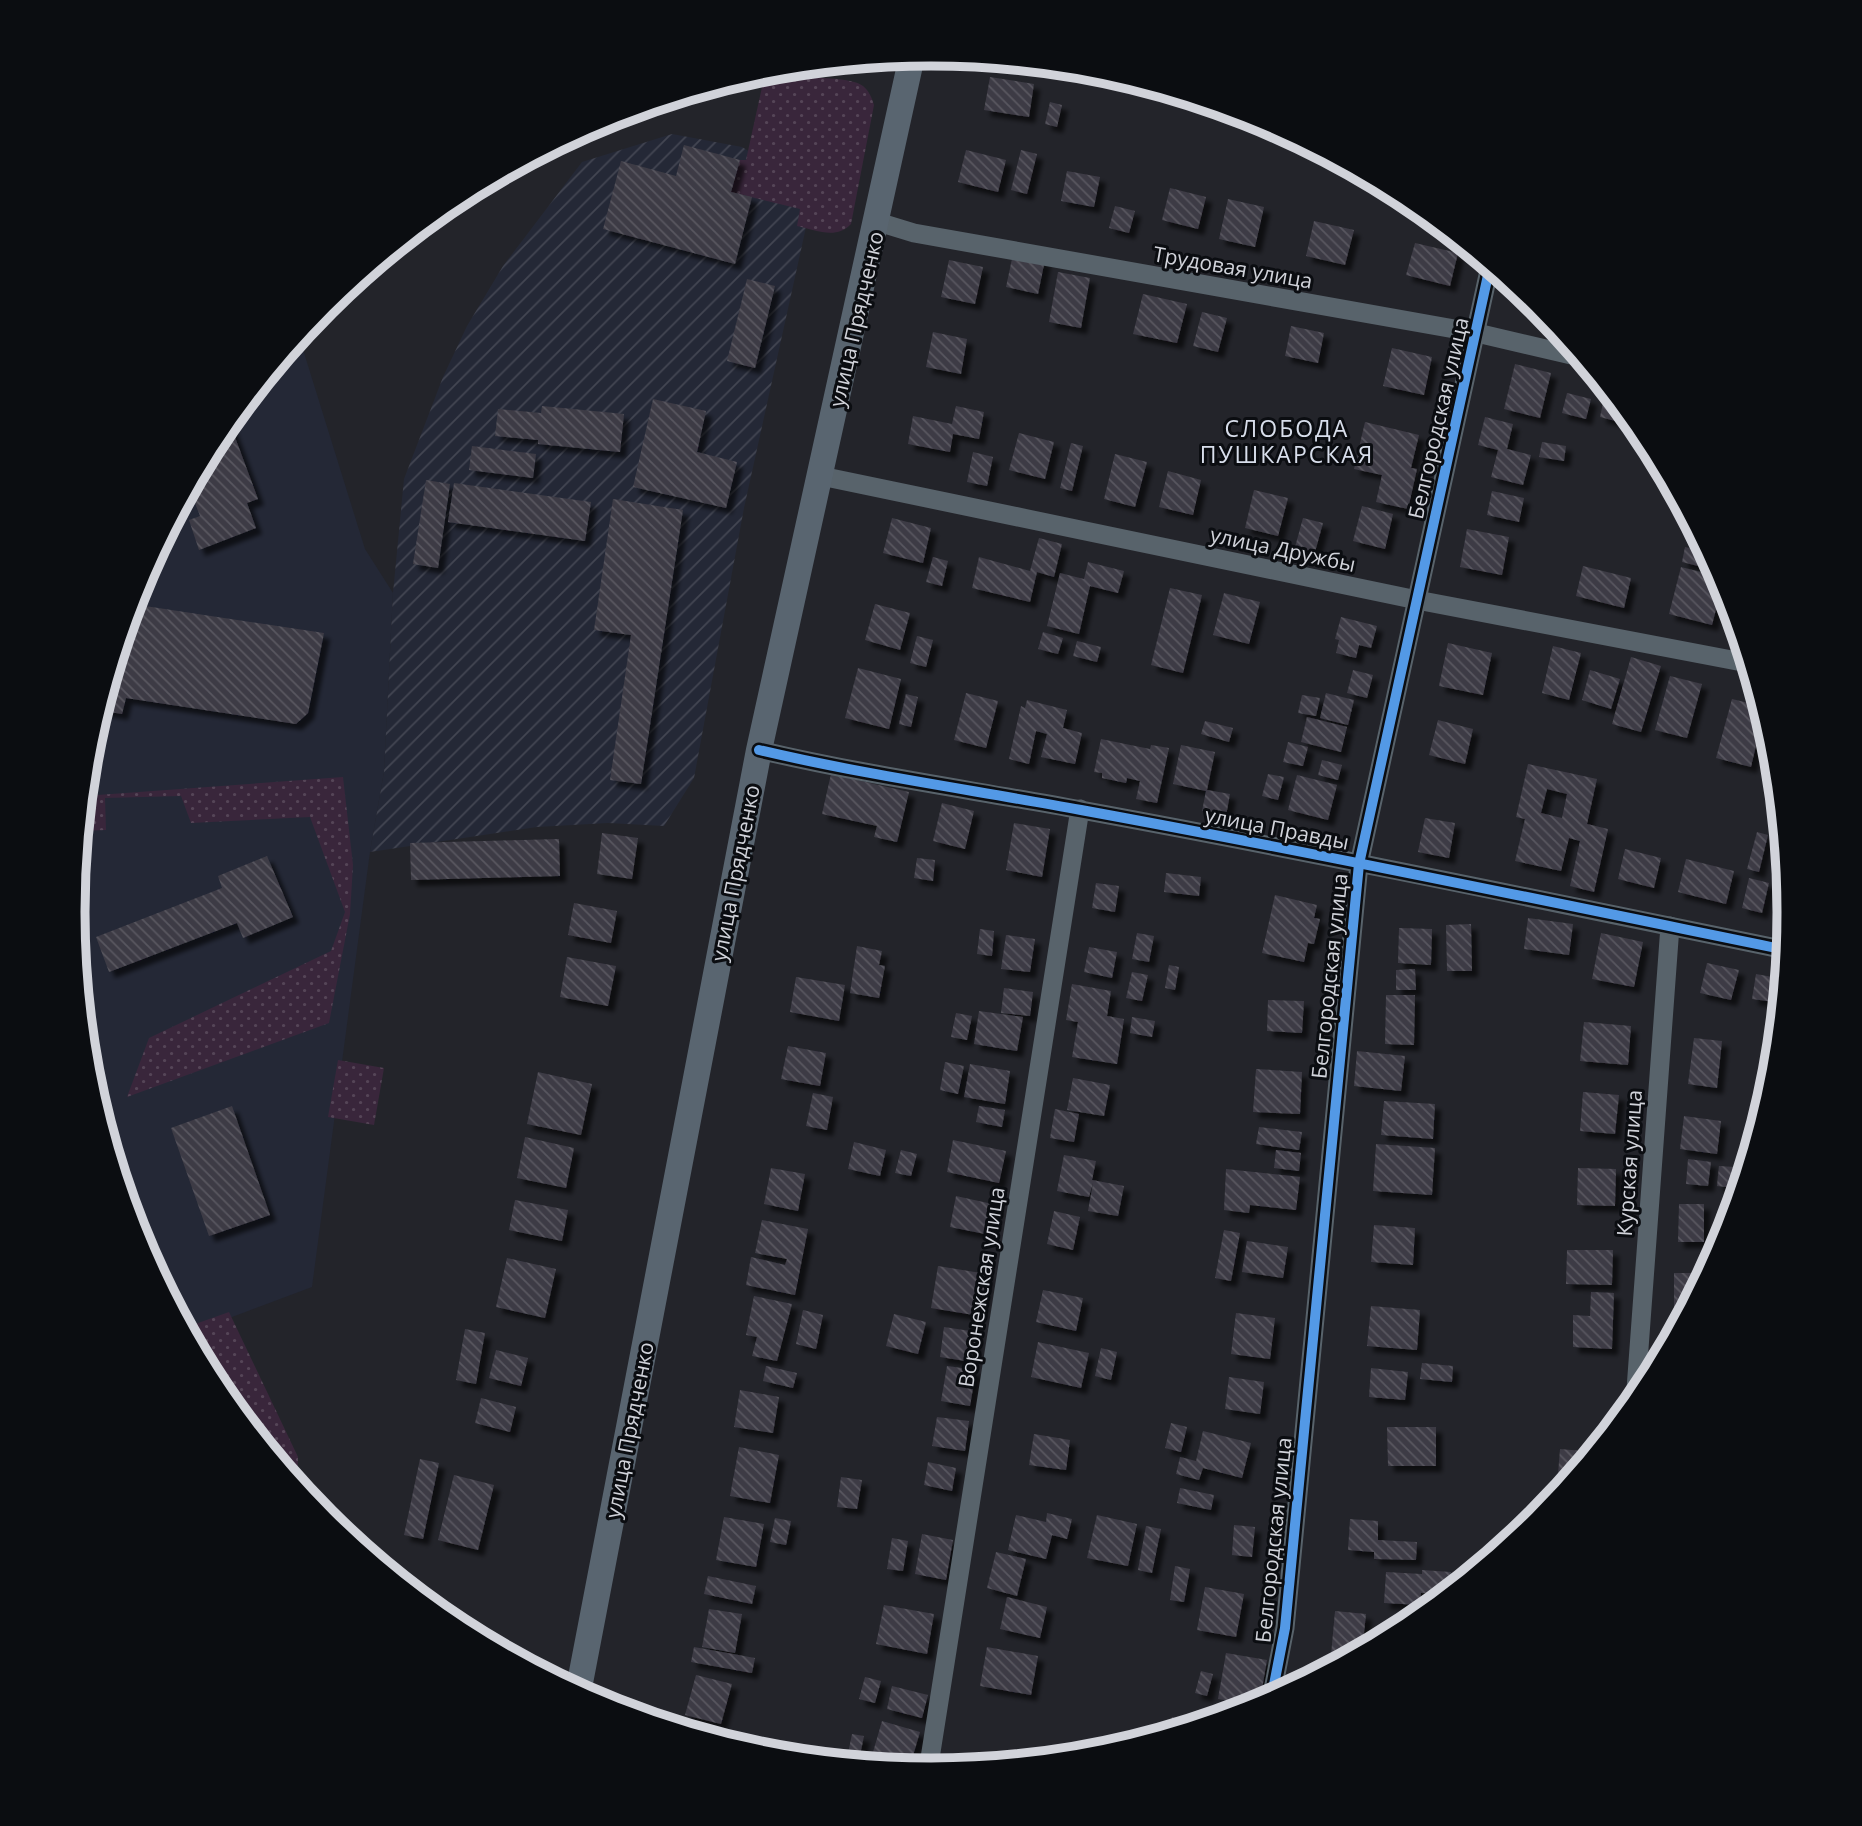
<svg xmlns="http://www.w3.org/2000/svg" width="1862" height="1826" viewBox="0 0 1862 1826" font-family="'Open Sans',sans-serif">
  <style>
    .built { fill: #242836 }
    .industrial { fill: url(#industrial-furrows) }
    .grass { fill: url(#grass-dots) }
    .building { fill: url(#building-back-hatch); fill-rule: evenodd; filter: url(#shadow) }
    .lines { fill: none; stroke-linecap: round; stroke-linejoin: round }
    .street { stroke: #58636b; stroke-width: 19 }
    .secondary { stroke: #596570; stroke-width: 26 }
    .cycleway-casing { stroke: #0b0d11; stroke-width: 15 }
    .cycleway { stroke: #5399e6; stroke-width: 10 }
    .labels { text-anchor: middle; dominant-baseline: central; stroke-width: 6; stroke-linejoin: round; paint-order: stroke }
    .street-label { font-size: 21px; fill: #d1d3da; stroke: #0b0d11 }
    .neighbourhood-label { font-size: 23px; letter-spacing: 2px; fill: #d8deeb; stroke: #0b0d11 }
    .rim { fill: none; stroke: #d1d3da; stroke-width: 9 }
  </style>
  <defs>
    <pattern id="industrial-furrows" width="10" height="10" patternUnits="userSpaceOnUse" patternTransform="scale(1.75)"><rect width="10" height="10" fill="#242836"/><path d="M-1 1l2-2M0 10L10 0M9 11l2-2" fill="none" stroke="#434652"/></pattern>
    <pattern id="grass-dots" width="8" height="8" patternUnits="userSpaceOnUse" patternTransform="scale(1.75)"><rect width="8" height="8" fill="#39263b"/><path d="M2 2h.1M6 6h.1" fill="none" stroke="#554557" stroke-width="1.8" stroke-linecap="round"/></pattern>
    <pattern id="building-back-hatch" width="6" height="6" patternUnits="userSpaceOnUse" patternTransform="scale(1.75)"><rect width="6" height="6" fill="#3d3b45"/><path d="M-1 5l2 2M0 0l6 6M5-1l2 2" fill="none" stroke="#58565f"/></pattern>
    <filter id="shadow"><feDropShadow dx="6" dy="6" stdDeviation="2" flood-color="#0009"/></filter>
  </defs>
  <rect width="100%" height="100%" fill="#23242a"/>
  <path class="built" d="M297,339L301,343L365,549L393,593L384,772L370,852L312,1287L187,1334L137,1241L89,1080L72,913L89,745L138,584L217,436Z"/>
  <path class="industrial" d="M672,134L742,147L814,191L744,508L694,778L664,826L608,823L537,827L370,852L384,772L393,593L404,479L443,377L467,326L503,266L582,162Z"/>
  <g class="grass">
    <path d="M764,78C786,79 846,74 863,86C869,91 872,98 874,105L851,224C836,240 816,230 797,226L800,209L731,192L740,160H746Z"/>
    <path d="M343,777L353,865L350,914L329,1023L127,1097L149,1038L331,951L345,912L310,817L191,823L181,796L105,798L106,830L80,831L84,796Z"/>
    <path d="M338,1060L384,1068L374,1125L328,1117Z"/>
    <path d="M229,1312L298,1457L297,1488L217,1390L184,1328Z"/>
  </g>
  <g class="building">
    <path d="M990,77L1034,84L1029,117L984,110Z"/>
    <path d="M1050,102L1062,105L1057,127L1045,124Z"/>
    <path d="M684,145L740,160L731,192L752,197L735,264L603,229L621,161L676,176Z"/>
    <path d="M966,150L1006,160L998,192L958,182Z"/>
    <path d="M1021,150L1037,154L1027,194L1011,190Z"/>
    <path d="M1067,171L1100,177L1094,207L1061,201Z"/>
    <path d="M1170,188L1206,197L1198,229L1162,220Z"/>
    <path d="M1228,199L1264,207L1255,247L1219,239Z"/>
    <path d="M1115,206L1135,211L1129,233L1109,228Z"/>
    <path d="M1314,221L1354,230L1345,265L1306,256Z"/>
    <path d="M1415,243L1458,253L1450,286L1406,275Z"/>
    <path d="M1013,254L1045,260L1038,294L1006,287Z"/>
    <path d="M949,260L983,267L975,304L941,297Z"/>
    <path d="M1058,272L1090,278L1081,328L1049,322Z"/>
    <path d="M747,279L775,286L755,368L727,361Z"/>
    <path d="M1143,294L1187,304L1177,343L1133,334Z"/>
    <path d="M1530,299L1539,306L1545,314L1527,309Z"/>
    <path d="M1202,312L1227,318L1218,352L1193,346Z"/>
    <path d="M1291,326L1324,333L1318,363L1285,356Z"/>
    <path d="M933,332L967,339L961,374L926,367Z"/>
    <path d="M1392,348L1432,357L1424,395L1383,386Z"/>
    <path d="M1515,364L1551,373L1540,418L1504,409Z"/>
    <path d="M1606,389L1629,417L1627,424L1600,417Z"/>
    <path d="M1567,393L1591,399L1586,419L1562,413Z"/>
    <path d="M653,399L706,411L697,452L737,462L726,508L633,487Z"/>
    <path d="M542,406L624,414L620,452L538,444V440L495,436L498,409L541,413Z"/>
    <path d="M956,406L984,412L979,439L953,434L950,452L908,444L913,416L952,424Z"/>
    <path d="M1485,417L1513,424L1507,449L1531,455L1523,485L1491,477L1498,450L1478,445Z"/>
    <path d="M229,421L258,499L247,503L256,528L199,550L189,520L200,516L189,488L217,436Z"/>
    <path d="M1365,422L1419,435L1411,468L1417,469L1408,509L1376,502L1382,475L1354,469Z"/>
    <path d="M1019,433L1054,442L1045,479L1009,470Z"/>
    <path d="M1542,442L1566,446L1564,461L1539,457Z"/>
    <path d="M1071,443L1083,446L1072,491L1060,488Z"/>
    <path d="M472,446L536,454L533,478L469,470Z"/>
    <path d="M973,452L993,457L987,486L967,482Z"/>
    <path d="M1115,454L1147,462L1135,507L1104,499Z"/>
    <path d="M1168,471L1201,480L1193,515L1159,507Z"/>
    <path d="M426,480L450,484L438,568L413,564Z"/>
    <path d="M454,483L591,502L585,541L448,522Z"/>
    <path d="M1254,490L1288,498L1278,536L1245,528Z"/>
    <path d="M1492,491L1524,498L1519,522L1487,515Z"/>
    <path d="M613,499L683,510L641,784L610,780L631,635L594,630Z"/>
    <path d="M1362,506L1393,514L1385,549L1353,541Z"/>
    <path d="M892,518L931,528L923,563L883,553Z"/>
    <path d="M1303,518L1323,523L1315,552L1295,547Z"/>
    <path d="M1467,529L1509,537L1502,575L1460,567Z"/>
    <path d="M1039,538L1062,544L1054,577L1037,572L1030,602L972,588L979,557L1030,571Z"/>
    <path d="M1685,547L1707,552L1714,570L1682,562Z"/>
    <path d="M933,557L948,561L942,586L926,582Z"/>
    <path d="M1088,562L1124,571L1118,593L1090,586L1079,634L1047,626L1060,573L1084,579Z"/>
    <path d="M1583,566L1631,578L1624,608L1576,596Z"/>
    <path d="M1681,567L1720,577L1723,582L1712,625L1669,614Z"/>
    <path d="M1170,588L1202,595L1183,673L1151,665Z"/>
    <path d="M1224,593L1260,602L1249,644L1213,635Z"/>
    <path d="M132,604L324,633L308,713L296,724L126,698L122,714L99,710Z"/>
    <path d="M875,604L910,613L900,650L865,640Z"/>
    <path d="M1341,617L1377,626L1371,648L1359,645L1356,658L1336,653L1339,640L1335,639Z"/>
    <path d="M1043,632L1063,638L1058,654L1038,649Z"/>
    <path d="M917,636L933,640L926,667L910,663Z"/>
    <path d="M1077,641L1101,647L1097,662L1073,656Z"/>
    <path d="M1448,643L1492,653L1483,695L1439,686Z"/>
    <path d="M1553,646L1581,653L1569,700L1542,693Z"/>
    <path d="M1631,657L1661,666L1641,732L1612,724Z"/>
    <path d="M858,668L901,679L889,729L845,718Z"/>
    <path d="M1353,670L1373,675L1367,698L1347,693Z"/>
    <path d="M1590,670L1620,679L1611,709L1582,700Z"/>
    <path d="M1670,676L1702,684L1687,738L1655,730Z"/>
    <path d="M966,693L998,701L986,748L954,740Z"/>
    <path d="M1326,693L1354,700L1348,725L1320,718Z"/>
    <path d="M906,694L918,697L911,727L899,724Z"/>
    <path d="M1302,695L1320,698L1316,716L1298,713Z"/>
    <path d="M1732,699L1761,706L1772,740L1758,737L1751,767L1716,758Z"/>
    <path d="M1027,700L1067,710L1063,728L1082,733L1075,764L1041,757L1047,734L1036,731L1029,764L1009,759L1021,706L1025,708Z"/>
    <path d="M1307,717L1347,727L1341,752L1301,742Z"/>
    <path d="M1438,720L1473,729L1465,764L1429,755Z"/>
    <path d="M1205,721L1233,728L1229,742L1201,734Z"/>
    <path d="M1101,739L1150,749L1151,745L1169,748L1157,803L1136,799L1140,781L1127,778L1126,783L1102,778V773L1094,772Z"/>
    <path d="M1288,742L1308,747L1303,766L1283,762Z"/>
    <path d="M1181,745L1215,752L1207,790L1230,794L1226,816L1202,811L1206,791L1173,784Z"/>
    <path d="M1322,760L1342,765L1338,780L1318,775Z"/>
    <path d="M1528,764L1597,779L1587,824L1608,829L1594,892L1570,886L1580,841L1569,838L1561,871L1515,861L1525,819L1516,817ZM1547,789L1567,794L1562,818L1541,813Z"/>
    <path d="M831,774L909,792L897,842L874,837L877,826L822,814Z"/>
    <path d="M1268,774L1284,777L1278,800L1262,796Z"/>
    <path d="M1297,775L1337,785L1328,820L1288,810Z"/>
    <path d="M942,803L974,811L965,849L933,841Z"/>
    <path d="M1425,818L1455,823L1449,858L1418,852Z"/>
    <path d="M1014,823L1050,829L1042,877L1006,870Z"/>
    <path d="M1757,832L1768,835L1759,872L1747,869Z"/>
    <path d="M602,833L638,838L632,879L597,874Z"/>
    <path d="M559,839L560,876L411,880L410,843Z"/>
    <path d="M1625,849L1661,858L1654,888L1618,879Z"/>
    <path d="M267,856L293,917L243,938L237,923L109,972L96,937L222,888L218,876Z"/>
    <path d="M917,858L935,860L933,881L914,878Z"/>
    <path d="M1686,859L1734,871L1726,904L1678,892Z"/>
    <path d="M1166,873L1201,877L1199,896L1164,892Z"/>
    <path d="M1749,878L1769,883L1762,913L1742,908Z"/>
    <path d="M1096,883L1119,886L1115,912L1092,908Z"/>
    <path d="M1275,895L1317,905L1314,918L1320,919L1314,944L1308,943L1304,962L1262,953Z"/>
    <path d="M574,903L617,911L611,943L568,935Z"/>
    <path d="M1528,918L1573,924L1569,955L1524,949Z"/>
    <path d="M1471,924L1472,971H1447L1446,925Z"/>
    <path d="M1399,928L1432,929L1431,965L1398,963Z"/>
    <path d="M980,929L994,931L992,956L977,954Z"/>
    <path d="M1137,933L1154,936L1149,962L1132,959Z"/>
    <path d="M1601,933L1643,942L1634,987L1592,979Z"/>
    <path d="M1006,935L1035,939L1030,972L1001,969Z"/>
    <path d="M857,946L882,951L879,965L885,966L879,998L850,993Z"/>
    <path d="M1089,947L1117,952L1112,978L1084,972Z"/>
    <path d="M567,957L616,966L608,1006L560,997Z"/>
    <path d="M1707,963L1739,970L1731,1000L1700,993Z"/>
    <path d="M1169,965L1179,967L1175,990L1165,988Z"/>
    <path d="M1415,969L1416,990H1396V970Z"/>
    <path d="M1132,972L1148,975L1142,1001L1126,998Z"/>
    <path d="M1756,974L1778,978L1774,1002L1752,999Z"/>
    <path d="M796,977L845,985L839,1021L790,1012Z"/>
    <path d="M1072,984L1111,991L1107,1016L1124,1019L1117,1064L1072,1057L1078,1022L1066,1020Z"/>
    <path d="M1004,988L1033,992L1030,1016L1001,1013Z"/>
    <path d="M1386,995H1415L1414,1045L1385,1044Z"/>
    <path d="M1268,1000L1304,1001L1302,1033L1267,1031Z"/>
    <path d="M979,1011L1023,1017L1017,1051L974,1044Z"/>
    <path d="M956,1013L972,1016L967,1040L951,1037Z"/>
    <path d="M1132,1017L1155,1021L1152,1037L1130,1033Z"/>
    <path d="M1584,1022L1631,1026L1628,1065L1580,1061Z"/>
    <path d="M1694,1038L1722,1041L1717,1088L1688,1084Z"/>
    <path d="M788,1046L826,1053L820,1086L781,1079Z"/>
    <path d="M1357,1051L1405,1056L1401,1091L1354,1086Z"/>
    <path d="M945,1062L964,1066L958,1094L940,1090Z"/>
    <path d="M970,1064L1010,1071L1005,1104L964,1097Z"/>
    <path d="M1256,1069L1302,1072L1300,1114L1253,1112Z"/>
    <path d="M538,1072L592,1084L581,1135L527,1124Z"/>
    <path d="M1073,1078L1110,1085L1104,1116L1067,1110Z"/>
    <path d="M1583,1092L1619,1095L1615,1134L1580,1131Z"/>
    <path d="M813,1093L833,1097L827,1130L806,1126Z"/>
    <path d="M1384,1101L1435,1104L1433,1139L1381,1135Z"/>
    <path d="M232,1106L270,1215L209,1236L171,1128Z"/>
    <path d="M979,1106L1005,1110L1002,1127L976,1122Z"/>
    <path d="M1055,1109L1079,1114L1074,1142L1050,1138Z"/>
    <path d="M1684,1116L1721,1121L1717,1154L1680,1149Z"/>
    <path d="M1259,1127L1302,1132L1299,1150L1256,1144Z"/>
    <path d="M525,1137L574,1148L566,1188L517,1178Z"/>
    <path d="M953,1140L1006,1151L999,1183L947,1172Z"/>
    <path d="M854,1142L886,1150L880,1176L848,1169Z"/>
    <path d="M1376,1144L1435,1148L1432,1195L1373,1191Z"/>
    <path d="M901,1150L917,1154L911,1176L895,1173Z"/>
    <path d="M1276,1150L1301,1153L1299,1171L1274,1168Z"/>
    <path d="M1064,1155L1096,1161L1092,1180L1124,1186L1118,1216L1088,1211L1093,1183L1089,1197L1057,1191Z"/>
    <path d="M1688,1159L1711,1162L1708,1186L1686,1184Z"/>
    <path d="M1719,1166L1735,1167L1734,1188L1717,1186Z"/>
    <path d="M771,1168L805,1174L798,1211L764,1204Z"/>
    <path d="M1578,1168L1616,1169L1615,1206L1577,1205Z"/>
    <path d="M1226,1169L1300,1177L1296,1210L1250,1205L1249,1213L1224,1210Z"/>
    <path d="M956,1196L997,1205L990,1235L950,1227Z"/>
    <path d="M515,1200L568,1210L562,1241L509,1230Z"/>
    <path d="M1679,1204H1704V1242H1678Z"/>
    <path d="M1724,1209L1734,1210L1721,1248Z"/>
    <path d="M1054,1211L1080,1217L1073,1250L1047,1244Z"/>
    <path d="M762,1220L808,1229L795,1295L746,1285L751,1257L785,1265L787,1259L755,1253Z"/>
    <path d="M1374,1225L1415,1228L1413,1265L1371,1262Z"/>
    <path d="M1224,1230L1240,1233L1231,1281L1215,1278Z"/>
    <path d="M1247,1241L1288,1247L1283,1278L1242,1272Z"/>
    <path d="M1567,1250H1613L1612,1285L1566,1284Z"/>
    <path d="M507,1258L556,1269L545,1318L496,1307Z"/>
    <path d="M938,1266L987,1274L980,1316L931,1308Z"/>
    <path d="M1674,1273H1704V1280L1679,1326H1674Z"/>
    <path d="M1043,1290L1083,1298L1076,1331L1036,1322Z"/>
    <path d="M1591,1292L1614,1293L1612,1349L1573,1347V1315L1590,1316Z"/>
    <path d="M754,1296L792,1304L777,1361L752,1356L757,1337L746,1335Z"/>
    <path d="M1371,1306L1420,1310L1417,1350L1367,1346Z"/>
    <path d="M803,1310L823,1315L816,1349L796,1344Z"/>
    <path d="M1236,1313L1275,1318L1270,1359L1231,1354Z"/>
    <path d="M894,1314L926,1322L918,1354L886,1346Z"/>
    <path d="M944,1327L977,1332L972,1362L940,1357Z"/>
    <path d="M465,1329L485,1333L476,1384L456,1380Z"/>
    <path d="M1038,1342L1089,1353L1081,1388L1031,1377Z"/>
    <path d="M1101,1348L1117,1352L1111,1380L1095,1376Z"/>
    <path d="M496,1350L528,1358L521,1386L489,1378Z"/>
    <path d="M1422,1363L1453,1366L1452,1382L1420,1379Z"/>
    <path d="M766,1366L797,1373L793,1388L763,1381Z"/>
    <path d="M947,1366L976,1370L970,1406L941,1401Z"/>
    <path d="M1371,1368L1408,1372L1405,1400L1369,1397Z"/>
    <path d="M1229,1377L1264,1382L1260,1414L1225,1409Z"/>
    <path d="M740,1390L779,1397L773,1433L734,1427Z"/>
    <path d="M481,1398L516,1407L510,1432L475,1423Z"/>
    <path d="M937,1417L969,1421L965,1451L932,1446Z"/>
    <path d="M1171,1423L1187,1427L1181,1452L1165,1448Z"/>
    <path d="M1387,1427H1436V1466H1388Z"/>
    <path d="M1203,1431L1251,1443L1242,1478L1203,1468L1199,1480L1176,1474L1180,1457L1196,1461Z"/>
    <path d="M1034,1434L1070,1440L1066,1470L1029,1465Z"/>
    <path d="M739,1447L779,1455L770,1503L730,1496Z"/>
    <path d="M1560,1449L1594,1452L1556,1499Z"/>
    <path d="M420,1459L439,1463L423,1539L404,1535Z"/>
    <path d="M928,1462L956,1468L952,1491L924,1485Z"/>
    <path d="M454,1475L494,1485L478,1550L438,1540Z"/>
    <path d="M841,1477L862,1480L857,1509L837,1507Z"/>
    <path d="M1180,1488L1214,1495L1211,1510L1177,1503Z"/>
    <path d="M1047,1513L1072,1519L1067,1539L1052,1535L1046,1559L1008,1550L1016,1515L1046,1522Z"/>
    <path d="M1097,1515L1137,1524L1128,1566L1087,1558Z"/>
    <path d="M724,1517L764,1524L756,1567L716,1560Z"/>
    <path d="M775,1518L791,1521L786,1545L770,1542Z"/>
    <path d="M1350,1519L1378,1521V1540L1417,1542L1416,1560L1374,1559V1552L1348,1550Z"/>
    <path d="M1234,1525L1255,1527L1252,1557L1232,1555Z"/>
    <path d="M1146,1526L1161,1529L1152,1573L1138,1570Z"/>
    <path d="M922,1534L953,1540L946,1580L915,1574Z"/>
    <path d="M892,1538L908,1541L903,1571L887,1569Z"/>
    <path d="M996,1552L1026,1559L1017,1596L987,1588Z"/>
    <path d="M1175,1566L1190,1569L1184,1602L1170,1600Z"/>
    <path d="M1422,1570L1451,1572L1449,1594L1421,1593L1420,1605L1384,1603L1386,1572L1422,1574Z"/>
    <path d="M708,1576L756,1586L752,1604L704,1594Z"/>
    <path d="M1205,1587L1244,1594L1236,1637L1197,1630Z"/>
    <path d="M1007,1597L1047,1607L1040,1638L1000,1629Z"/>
    <path d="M884,1605L934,1614L927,1654L876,1644Z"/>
    <path d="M709,1609L742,1614L735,1653L702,1647Z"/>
    <path d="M1335,1611L1366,1614L1362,1652L1352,1657L1331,1655Z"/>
    <path d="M694,1647L755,1658L752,1673L691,1662Z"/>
    <path d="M987,1647L1038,1656L1031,1695L980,1686Z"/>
    <path d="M1226,1653L1267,1660L1259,1706L1218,1699Z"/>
    <path d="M1201,1671L1213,1674L1207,1696L1195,1693Z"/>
    <path d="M696,1675L732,1684L721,1724L685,1715Z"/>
    <path d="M865,1677L881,1681L875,1703L859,1699Z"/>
    <path d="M892,1686L928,1695L922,1718L887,1709Z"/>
    <path d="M1172,1717L1192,1721L1191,1727L1168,1734Z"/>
    <path d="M882,1721L920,1732L909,1769L871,1759Z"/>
    <path d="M744,1733L768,1739L765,1755L741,1748Z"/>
    <path d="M852,1734L864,1736L858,1765L846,1763Z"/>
  </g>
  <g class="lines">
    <g class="street">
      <path d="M878,222L914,233L1477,333L1580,357"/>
      <path d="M821,476L1417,600L1737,661"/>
      <path d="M759,750C865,775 973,790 1081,810C1316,853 1551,902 1786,950"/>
      <path d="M1635,1403L1670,926"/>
      <path d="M1271,1700L1285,1628L1359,864L1490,266"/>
      <path d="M928,1771L1080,809"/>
    </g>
    <path class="secondary" d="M578,1693L759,750L912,56"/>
    <g class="cycleway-casing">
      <g id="cycleway">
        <path d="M759,750C865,775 973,790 1081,810C1316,853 1551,902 1786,950"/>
        <path d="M1271,1700L1285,1628L1359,864L1490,266"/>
      </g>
    </g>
    <use href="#cycleway" class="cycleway"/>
  </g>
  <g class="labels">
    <g class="street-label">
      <text transform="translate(1233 267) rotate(10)">Трудовая улица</text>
      <text transform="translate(856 319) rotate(-77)">улица Прядченко</text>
      <text transform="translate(1438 418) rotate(-77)">Белгородская улица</text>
      <text transform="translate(1283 549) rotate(12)">улица Дружбы</text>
      <text transform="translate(1277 828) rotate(11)">улица Правды</text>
      <text transform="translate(735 873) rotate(-79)">улица Прядченко</text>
      <text transform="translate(1329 976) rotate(-84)">Белгородская улица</text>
      <text transform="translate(1629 1163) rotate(-86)">Курская улица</text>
      <text transform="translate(981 1287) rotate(-81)">Воронежская улица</text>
      <text transform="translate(629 1430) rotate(-79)">улица Прядченко</text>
      <text transform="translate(1273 1540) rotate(-84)">Белгородская улица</text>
    </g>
    <g class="neighbourhood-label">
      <text x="1287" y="428">СЛОБОДА<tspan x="1287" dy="26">ПУШКАРСКАЯ</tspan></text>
    </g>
  </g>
  <path d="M0 0H1862V1826H0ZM85 912a846 846 0 1 1 1692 0a846 846 0 1 1-1692 0Z" fill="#0b0d11" fill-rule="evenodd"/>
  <path class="rim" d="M85 912a846 846 0 1 1 1692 0a846 846 0 1 1-1692 0Z"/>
</svg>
